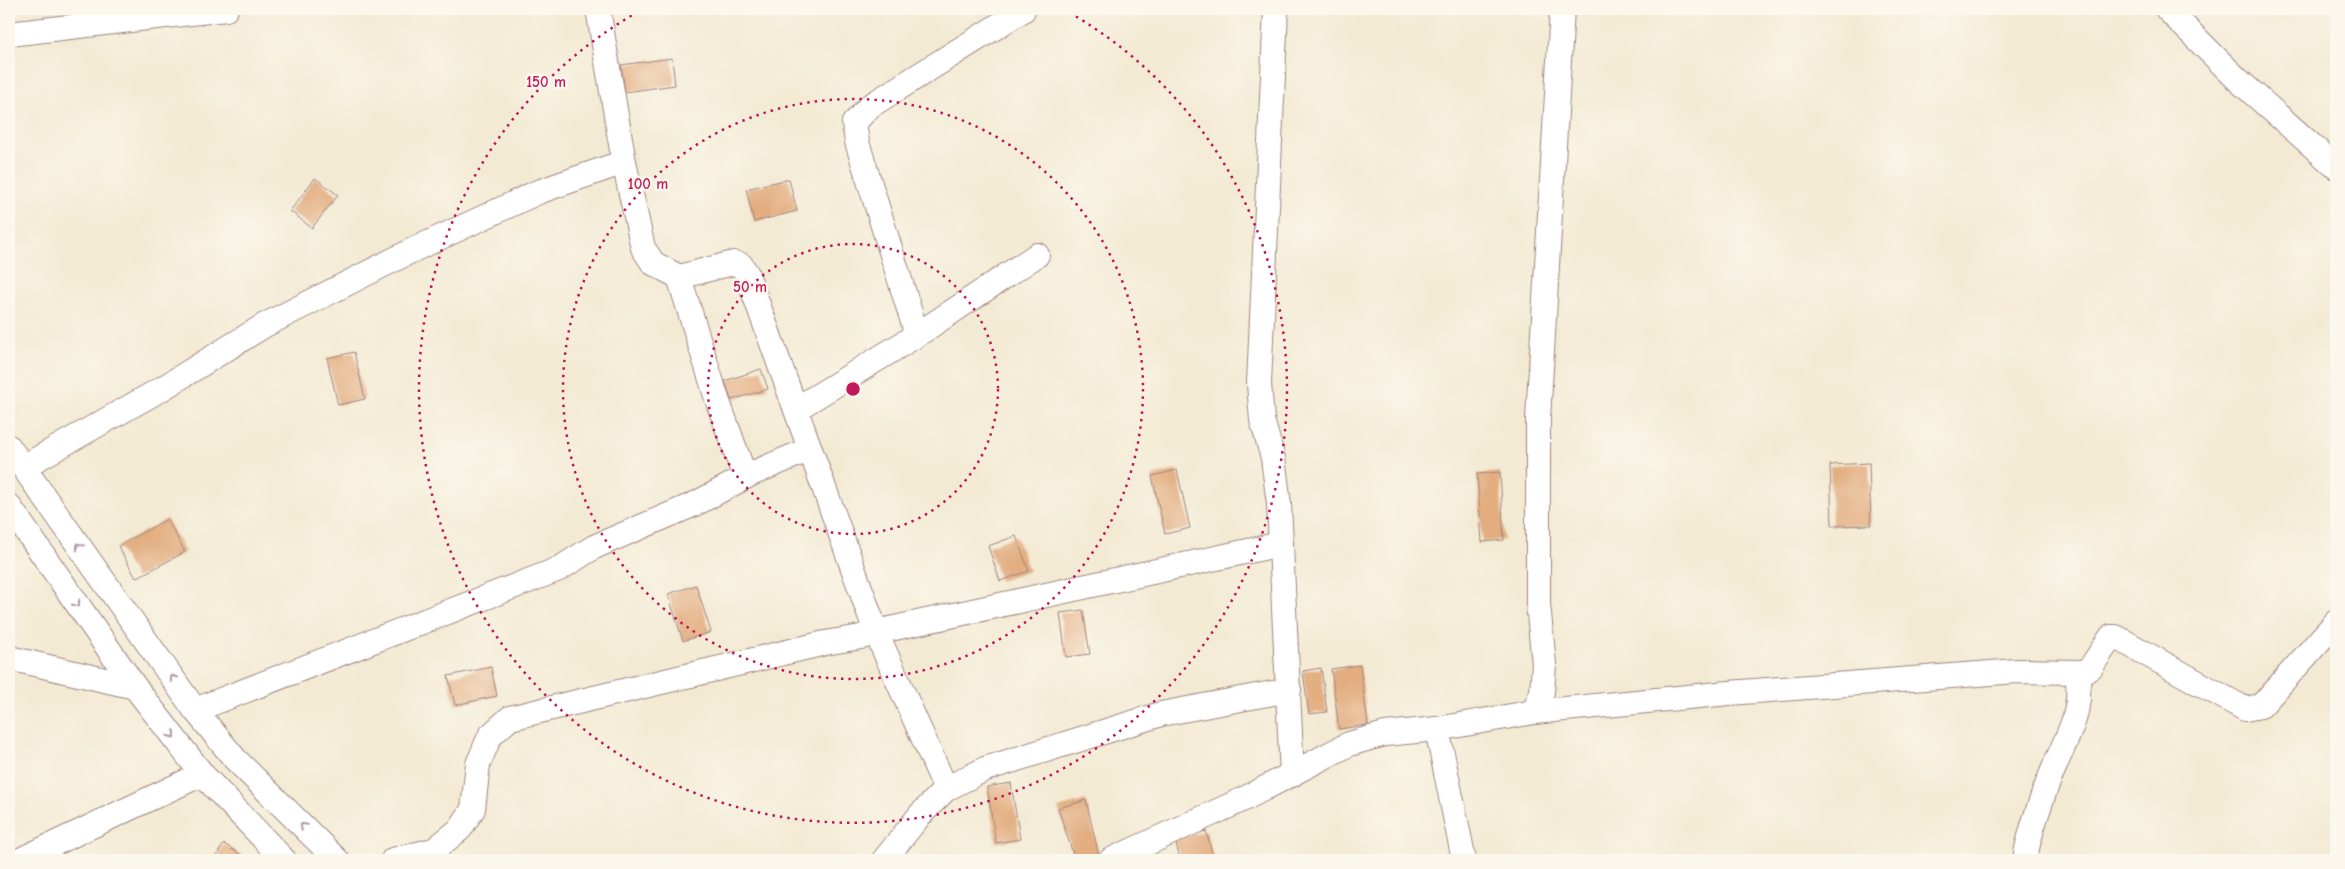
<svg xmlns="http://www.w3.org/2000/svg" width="2345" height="869" viewBox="0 0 2345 869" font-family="'Comic Neue',sans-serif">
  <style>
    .building { fill: #e3ad80 }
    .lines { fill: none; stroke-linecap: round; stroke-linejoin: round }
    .minor-casing { stroke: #9e847f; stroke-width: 26 }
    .minor { stroke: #fff; stroke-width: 24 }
    .oneway { stroke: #ae9aa0 }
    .ring { fill: none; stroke: #c2185b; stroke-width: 2.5; stroke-dasharray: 2.5 5 }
    .centre { fill: #c2185b; stroke: #fbf7ec; stroke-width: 2.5 }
    .ring-label { font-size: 15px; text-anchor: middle; font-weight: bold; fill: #c2185b; stroke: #fbf7ec; stroke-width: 5; stroke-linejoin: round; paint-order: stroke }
  </style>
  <rect width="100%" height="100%" fill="#fbf7ec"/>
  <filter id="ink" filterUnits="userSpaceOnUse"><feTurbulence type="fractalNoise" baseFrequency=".02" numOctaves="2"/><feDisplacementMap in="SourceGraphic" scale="10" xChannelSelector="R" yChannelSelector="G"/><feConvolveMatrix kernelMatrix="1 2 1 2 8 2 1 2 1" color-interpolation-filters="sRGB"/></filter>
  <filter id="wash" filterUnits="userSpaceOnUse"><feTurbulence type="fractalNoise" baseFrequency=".0096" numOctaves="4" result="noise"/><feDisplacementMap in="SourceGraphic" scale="20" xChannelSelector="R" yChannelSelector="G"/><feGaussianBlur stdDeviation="1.12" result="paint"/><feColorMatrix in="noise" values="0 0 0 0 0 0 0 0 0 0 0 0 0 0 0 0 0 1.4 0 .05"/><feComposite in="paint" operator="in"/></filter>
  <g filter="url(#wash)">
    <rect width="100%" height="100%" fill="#f3ead3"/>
    <g id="blocks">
      <g class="building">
        <path d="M672,58L675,85L625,92L621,65Z"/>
        <path d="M315,178L338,195L312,228L290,211Z"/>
        <path d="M789,179L797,211L754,222L746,189Z"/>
        <path d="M354,352L365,399L338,405L327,358Z"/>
        <path d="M761,369L768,389L731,400L725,381Z"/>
        <path d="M1869,463L1871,525L1832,526L1830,465Z"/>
        <path d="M1177,470L1190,528L1165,534L1152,476Z"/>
        <path d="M1500,472L1504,540L1482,542L1477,474Z"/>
        <path d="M167,519L185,552L136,578L118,546Z"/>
        <path d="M1016,536L1029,571L1000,581L988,546Z"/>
        <path d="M696,585L711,632L683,641L668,594Z"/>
        <path d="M1083,610L1090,654L1066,657L1060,613Z"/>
        <path d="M1360,665L1368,725L1339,729L1331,669Z"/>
        <path d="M491,667L497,696L455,705L448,676Z"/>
        <path d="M1321,668L1327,712L1309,714L1303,671Z"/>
        <path d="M1011,783L1020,839L996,843L987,787Z"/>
        <path d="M1086,800L1100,860H1075L1058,808Z"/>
        <path d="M1206,831L1214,860H1180L1175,839Z"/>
        <path d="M224,844L249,860H213Z"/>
      </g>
    </g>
  </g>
  <g filter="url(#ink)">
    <use href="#blocks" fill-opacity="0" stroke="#9e847f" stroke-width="1"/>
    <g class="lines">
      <g class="minor-casing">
        <g id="minor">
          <path d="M1276,9L1259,384L1262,420L1273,458L1279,504L1292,775"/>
          <path d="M2167,9L2237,79L2336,167"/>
          <path d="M9,34L226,9"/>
          <path d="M679,277L717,399L745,477"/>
          <path d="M917,335L857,142L854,123L870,106L1023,10"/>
          <path d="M796,409L917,335L1037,255"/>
          <path d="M9,447L195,710L235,759L337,860"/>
          <path d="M810,449L876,632L946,789"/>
          <path d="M23,467L163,388L265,325L413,250L538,192L624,162"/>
          <path d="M9,506L135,687L202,774L284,860"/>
          <path d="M9,658L135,687"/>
          <path d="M195,710L559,569L594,547L697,503L751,474L810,449L747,274L741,265L733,263L679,277L653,263L643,248L624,162L598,9"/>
          <path d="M1534,712L1542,692L1544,664L1538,604V419L1562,9"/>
          <path d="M1437,729L1464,860"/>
          <path d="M20,860L202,774"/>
          <path d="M393,860L434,850L460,829L473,809L478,764L490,736L510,718L825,643L861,637L876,632L1281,544"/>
          <path d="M884,860L920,815L946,789L985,769L1161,714L1289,690"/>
          <path d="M1111,860L1244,799L1349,744L1385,734L1437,729L1534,712L1729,693L2017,671L2084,672L2091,667L2111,637H2116L2245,709L2261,706L2336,622"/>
          <path d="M2025,860C2028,836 2044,791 2054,768C2069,731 2083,713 2077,672"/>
        </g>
      </g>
      <use href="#minor" class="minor"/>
    </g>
    <defs><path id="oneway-chevron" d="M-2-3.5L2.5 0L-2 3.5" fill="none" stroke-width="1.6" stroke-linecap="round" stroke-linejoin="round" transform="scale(1.25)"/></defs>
    <g class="oneway">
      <use href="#oneway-chevron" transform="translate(79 546) rotate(-125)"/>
      <use href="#oneway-chevron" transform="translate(77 604) rotate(55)"/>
      <use href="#oneway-chevron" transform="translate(173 678) rotate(-125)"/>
      <use href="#oneway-chevron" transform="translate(172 735) rotate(52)"/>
      <use href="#oneway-chevron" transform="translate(303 826) rotate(-135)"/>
    </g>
  </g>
  <g class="ring">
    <circle cx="853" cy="389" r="145"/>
    <circle cx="853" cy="389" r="290"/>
    <path d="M1063 9A434 434 0 1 1 643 9"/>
  </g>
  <circle cx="853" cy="389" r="8" class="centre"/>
  <g class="ring-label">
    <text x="546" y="87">150 m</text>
    <text x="648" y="189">100 m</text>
    <text x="750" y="292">50 m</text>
  </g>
  <rect width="2345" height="869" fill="none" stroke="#fbf7ec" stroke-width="30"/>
</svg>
